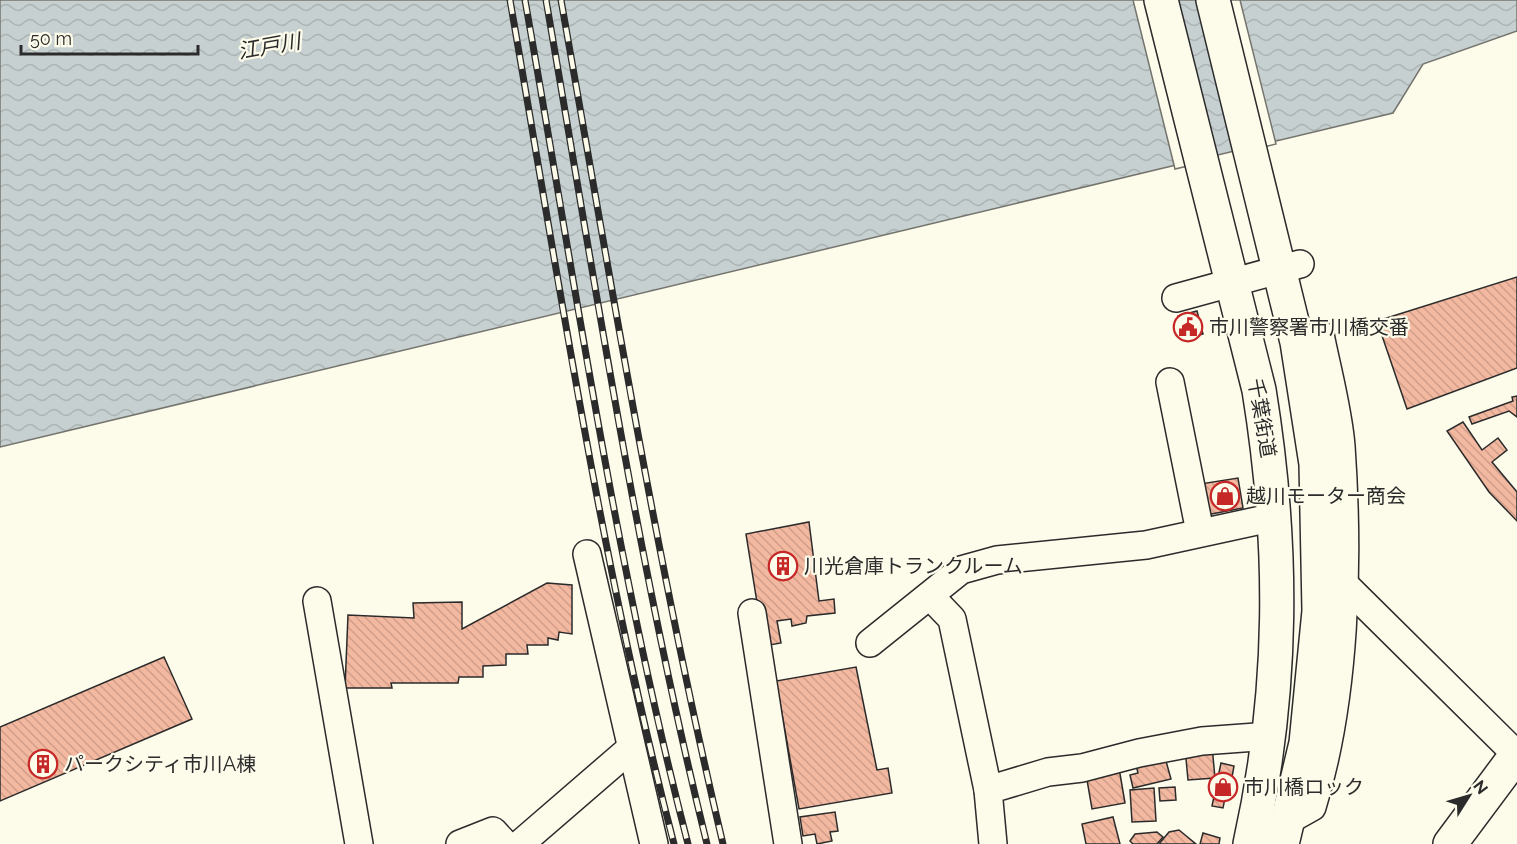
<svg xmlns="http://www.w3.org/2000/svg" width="1517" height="844" viewBox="0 0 1517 844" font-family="Raleway,'Noto Sans JP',sans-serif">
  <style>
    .water { fill: url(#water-waves); stroke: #74746e; stroke-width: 1.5 }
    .pier { fill: #fdfbea; stroke: #74746e; stroke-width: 1.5 }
    .building { fill: url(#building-back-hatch); stroke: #2b2b2b; stroke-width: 1.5 }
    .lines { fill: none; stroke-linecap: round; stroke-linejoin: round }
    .minor-casing { stroke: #2b2b2b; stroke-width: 30 }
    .major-casing { stroke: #2b2b2b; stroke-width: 36 }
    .highway-casing { stroke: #2b2b2b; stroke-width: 36 }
    .minor { stroke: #fdfbea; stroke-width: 27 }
    .major { stroke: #fdfbea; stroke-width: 33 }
    .highway { stroke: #fdfbea; stroke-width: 33 }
    .rail-casing { stroke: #2b2b2b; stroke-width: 7 }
    .rail { stroke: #fdfbea; stroke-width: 4.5; stroke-dasharray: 14; stroke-linecap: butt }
    .labels { text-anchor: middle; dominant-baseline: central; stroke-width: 4.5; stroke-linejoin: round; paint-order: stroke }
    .poi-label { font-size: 20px; fill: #2b2b2b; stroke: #fdfbea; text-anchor: start }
    .street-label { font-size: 20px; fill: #2b2b2b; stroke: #fdfbea }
    .water-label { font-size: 21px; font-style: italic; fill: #2b2b2b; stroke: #fdfbea }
  </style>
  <defs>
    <pattern id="water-waves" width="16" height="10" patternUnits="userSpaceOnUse" patternTransform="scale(1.5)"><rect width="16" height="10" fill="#c7d0d0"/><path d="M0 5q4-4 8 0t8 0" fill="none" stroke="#abb3b3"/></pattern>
    <pattern id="building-back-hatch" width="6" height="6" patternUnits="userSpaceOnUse" patternTransform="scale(1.5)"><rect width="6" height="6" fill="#f2b8a0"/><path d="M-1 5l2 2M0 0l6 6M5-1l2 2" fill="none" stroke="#d09e8a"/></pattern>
  </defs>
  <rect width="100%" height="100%" fill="#fdfbea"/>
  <path class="water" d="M0,0H1517V31L1423,64L1393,113L0,447Z"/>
  <g class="pier">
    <path d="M1133,0H1177L1217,159L1175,169Z"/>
    <path d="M1196,0H1240L1276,144L1235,154Z"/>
  </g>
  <g class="building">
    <path d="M1517,277V368L1407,409L1377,321Z"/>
    <path d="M1197,311L1203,334L1184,339L1178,316Z"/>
    <path d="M1517,396V417L1509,411L1472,424L1469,417L1513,401L1512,397Z"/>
    <path d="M1463,422L1482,450L1498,438L1507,450L1492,462L1517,492V521L1489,492L1447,431Z"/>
    <path d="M1238,478L1243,508L1206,515L1200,484Z"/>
    <path d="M809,522L819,601L834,599L835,613L807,616L806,623L792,626L791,619L777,621L781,643L764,646L746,534Z"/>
    <path d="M547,583L572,585V634L559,632L558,640L548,638V645H527L528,654H506V665L483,666V677H459L458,683H391L392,688H345L348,615L414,618L413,603L462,602V629Z"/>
    <path d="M164,657L192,719L0,801V727Z"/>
    <path d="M856,667L877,770L888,768L892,793L799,809L776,681Z"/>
    <path d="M1212,746L1215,778L1188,780L1185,748Z"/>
    <path d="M1164,754L1171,779L1133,788L1130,775L1138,773L1135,761Z"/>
    <path d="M1221,763L1234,766L1228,799L1225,798L1223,808L1212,806Z"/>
    <path d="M1119,768L1125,803L1092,809L1086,774Z"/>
    <path d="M1175,787L1176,800L1160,801L1159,788Z"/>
    <path d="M1154,788L1156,821L1132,822L1130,790Z"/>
    <path d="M835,812L838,831L830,832L832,841L817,844L815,834L803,836L800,817Z"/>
    <path d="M1113,817L1120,844H1086L1082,824Z"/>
    <path d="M1179,830L1196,844H1159L1169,832Z"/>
    <path d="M1157,832L1163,837L1157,844H1133L1130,841L1135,834Z"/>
    <path d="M1203,833L1220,838L1219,844H1200Z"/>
  </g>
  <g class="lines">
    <g class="minor-casing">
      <g id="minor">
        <path d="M1176,298L1300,264"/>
        <path d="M1170,382L1200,532"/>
        <path d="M587,554L654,844"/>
        <path d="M1343,583L1517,755"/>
        <path d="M930,596L952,619L988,790"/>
        <path d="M317,601L359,844"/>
        <path d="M752,613L788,844"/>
        <path d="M870,643L961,570L997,560L1146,545L1275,517"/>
        <path d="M1287,821L1312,807C1346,697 1349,561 1341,446C1338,409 1327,370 1320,334"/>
        <path d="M460,844L493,831L505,844"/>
        <path d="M520,844L630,749"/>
        <path d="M993,844L988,790L1048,772L1082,768L1139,753L1202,741L1270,736"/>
      </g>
    </g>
    <g class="major-casing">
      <path id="major" d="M1450,844L1517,754"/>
    </g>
    <g class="highway-casing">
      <g id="highway">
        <path d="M1161,0L1259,390C1284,544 1284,691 1250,844"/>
        <path d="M1213,0L1297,342L1316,464L1319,611L1306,743L1282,844"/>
      </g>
    </g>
    <use href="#minor" class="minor"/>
    <use href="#major" class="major"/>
    <use href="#highway" class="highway"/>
    <g class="rail-casing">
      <g id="rail">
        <path d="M510,0C559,282 602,567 674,844"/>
        <path d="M525,0C575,282 616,567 688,844"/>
        <path d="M546,0C595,282 638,566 707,844"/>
        <path d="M561,0C611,282 657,565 723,844"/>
      </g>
    </g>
    <use href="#rail" class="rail"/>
  </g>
  <defs>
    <g id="civic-ring" transform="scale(1.5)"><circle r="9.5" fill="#fdfbea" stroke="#c62828" stroke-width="1.5"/><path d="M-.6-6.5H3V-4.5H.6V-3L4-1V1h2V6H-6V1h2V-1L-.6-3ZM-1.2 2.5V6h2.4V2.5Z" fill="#c62828"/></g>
    <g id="shop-ring" transform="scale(1.5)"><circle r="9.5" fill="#fdfbea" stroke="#c62828" stroke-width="1.5"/><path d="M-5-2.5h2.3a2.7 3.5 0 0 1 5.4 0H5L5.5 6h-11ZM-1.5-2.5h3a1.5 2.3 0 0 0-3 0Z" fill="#c62828"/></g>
    <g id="building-ring" transform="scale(1.5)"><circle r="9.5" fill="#fdfbea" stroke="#c62828" stroke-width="1.5"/><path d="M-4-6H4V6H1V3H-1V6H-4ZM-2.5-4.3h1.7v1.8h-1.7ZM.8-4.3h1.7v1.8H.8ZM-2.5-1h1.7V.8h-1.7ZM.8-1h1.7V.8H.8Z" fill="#c62828"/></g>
  </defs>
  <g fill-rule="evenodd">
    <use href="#civic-ring" x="1188" y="327"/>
    <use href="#shop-ring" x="1225" y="496"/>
    <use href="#building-ring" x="783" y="566"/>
    <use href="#building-ring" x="43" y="764"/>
    <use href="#shop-ring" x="1223" y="787"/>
  </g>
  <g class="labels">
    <g class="poi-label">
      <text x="1209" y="327">市川警察署市川橋交番</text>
      <text x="1246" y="496">越川モーター商会</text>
      <text x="804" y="566">川光倉庫トランクルーム</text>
      <text x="64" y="764">パークシティ市川A棟</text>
      <text x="1244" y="787">市川橋ロック</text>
    </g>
    <g class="street-label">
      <text transform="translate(1262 418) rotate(80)">千葉街道</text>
    </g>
    <g class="water-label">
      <text transform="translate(269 46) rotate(-10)">江戸川</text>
    </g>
  </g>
  <g transform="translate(1469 796) rotate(53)" stroke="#fdfbea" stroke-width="4.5" paint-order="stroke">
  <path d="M0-4.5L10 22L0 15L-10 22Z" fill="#2b2b2b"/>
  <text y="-9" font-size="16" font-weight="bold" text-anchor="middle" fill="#2b2b2b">N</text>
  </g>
  <path d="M21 45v9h177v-9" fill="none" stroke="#2b2b2b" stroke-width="3"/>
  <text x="30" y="45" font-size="18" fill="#2b2b2b" stroke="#fdfbea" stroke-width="4.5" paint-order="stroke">50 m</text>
</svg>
